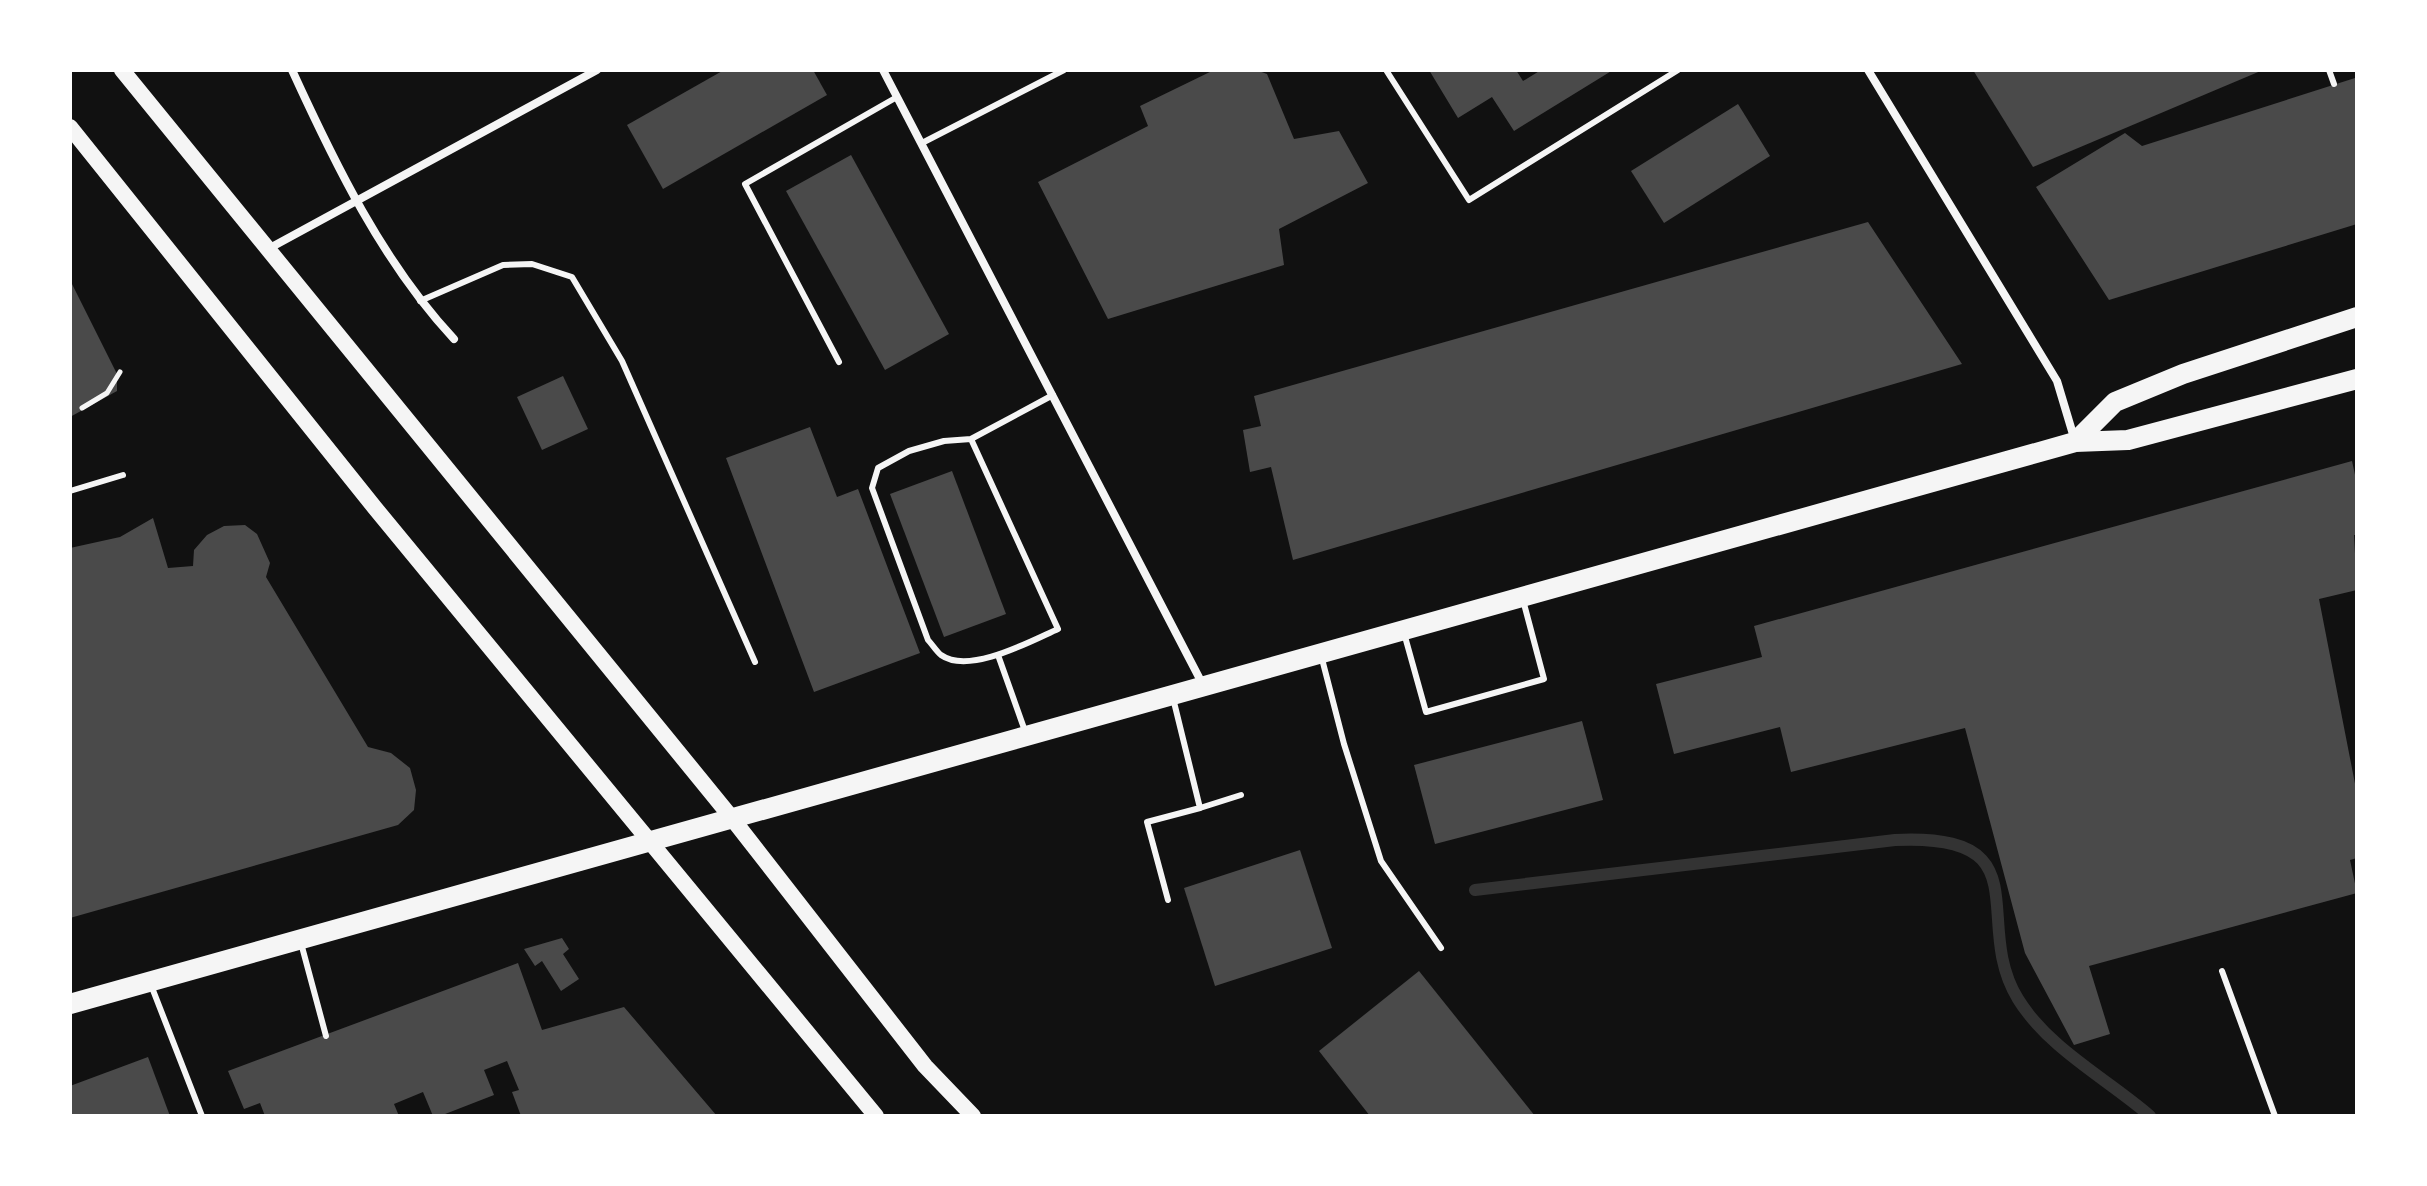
<svg xmlns="http://www.w3.org/2000/svg" width="2427" height="1186" viewBox="0 0 2427 1186" font-family="'Alegreya Sans',sans-serif">
  <style>
    .lines { fill: none; stroke-linecap: round; stroke-linejoin: round }
    .stream { stroke: #333; stroke-width: 12 }
    .building { fill: #4a4a4a }
    .path { stroke: #f5f5f5; stroke-width: 5 }
    .service { stroke: #f5f5f5; stroke-width: 6 }
    .minor { stroke: #f5f5f5; stroke-width: 8 }
    .secondary { stroke: #f5f5f5; stroke-width: 16 }
    .primary { stroke: #f5f5f5; stroke-width: 20 }
  </style>
  <rect width="100%" height="100%" fill="#111"/>
  <g class="lines">
    <path class="stream" d="M1475,890L1895,840C2045,833 1970,921 2018,999C2049,1049 2106,1078 2150,1116"/>
  </g>
  <g class="building">
    <path d="M724,70H813L827,95L663,189L627,125Z"/>
    <path d="M1214,70H1256L1267,74L1294,139L1339,131L1368,183L1279,229L1284,265L1108,319L1038,182L1148,126L1140,106Z"/>
    <path d="M1429,70H1516L1523,81L1541,70H1613L1514,131L1492,97L1458,118Z"/>
    <path d="M1973,70H2263L2033,167Z"/>
    <path d="M2355,78L2357,224L2109,300L2036,187L2125,133L2142,146Z"/>
    <path d="M1738,104L1770,156L1664,223L1631,171Z"/>
    <path d="M851,155L949,334L885,370L786,191Z"/>
    <path d="M1868,222L1962,364L1293,560L1271,467L1250,472L1243,430L1261,426L1254,396Z"/>
    <path d="M70,280L117,374V391L70,417Z"/>
    <path d="M563,376L588,429L542,450L517,397Z"/>
    <path d="M810,427L837,497L858,489L920,653L814,692L726,458Z"/>
    <path d="M2352,461L2357,484V535H2354L2357,590L2319,599L2357,794V858L2350,860L2357,893L2089,966L2110,1034L2074,1045L2025,953L1965,728L1791,772L1780,727L1674,754L1656,684L1762,657L1754,626Z"/>
    <path d="M952,471L1006,614L944,637L890,494Z"/>
    <path d="M153,518L168,568L193,566L194,550L207,535L224,526L245,525L257,534L270,563L266,577L368,747L391,753L410,768L416,790L414,810L398,825L70,918V548L120,537Z"/>
    <path d="M1582,721L1603,800L1435,844L1414,765Z"/>
    <path d="M1300,850L1332,948L1215,986L1184,888Z"/>
    <path d="M562,938L569,949L563,954L579,979L561,991L542,961L535,966L524,949Z"/>
    <path d="M518,963L542,1030L624,1007L717,1116H521L512,1092L519,1090L507,1061L484,1070L494,1095L440,1116H433L423,1092L394,1104L399,1116H265L260,1103L244,1109L228,1071Z"/>
    <path d="M1419,971L1535,1116H1370L1319,1051Z"/>
    <path d="M148,1057L170,1116H70V1086Z"/>
  </g>
  <g class="lines">
    <path class="path" d="M82,408L107,393L120,372"/>
    <g class="service">
      <path d="M1386,70L1469,200L1678,70"/>
      <path d="M2329,70L2334,84"/>
      <path d="M922,143L1064,70"/>
      <path d="M420,301L503,265L532,264L572,277L622,361L755,662"/>
      <path d="M839,362L745,184L897,97"/>
      <path d="M971,439L1058,629C1031,641 969,675 941,655C936,651 932,644 928,640L872,488L878,468L909,451L944,441L971,439L1053,395"/>
      <path d="M70,491L123,475"/>
      <path d="M1404,633L1426,712L1544,679L1523,600"/>
      <path d="M998,655L1025,731"/>
      <path d="M1321,655L1344,744L1381,861L1441,948"/>
      <path d="M1200,808L1241,795"/>
      <path d="M1168,900L1147,822L1200,808L1173,698"/>
      <path d="M301,943L326,1036"/>
      <path d="M2222,971L2275,1116"/>
      <path d="M151,985L202,1116"/>
    </g>
    <g class="minor">
      <path d="M292,70C335,164 383,263 454,339"/>
      <path d="M883,70L1203,685"/>
      <path d="M1868,70L2057,381L2075,441"/>
      <path d="M268,249L597,70"/>
    </g>
    <g class="secondary">
      <path d="M122,70L731,817L925,1066L973,1116"/>
      <path d="M70,127L375,508L876,1116"/>
    </g>
    <g class="primary">
      <path d="M2075,442L2115,402L2183,374L2357,317"/>
      <path d="M70,1004L2075,442L2128,440L2357,379"/>
    </g>
  </g>
  <rect width="2427" height="1186" fill="none" stroke="#ffffff" stroke-width="144"/>
</svg>
